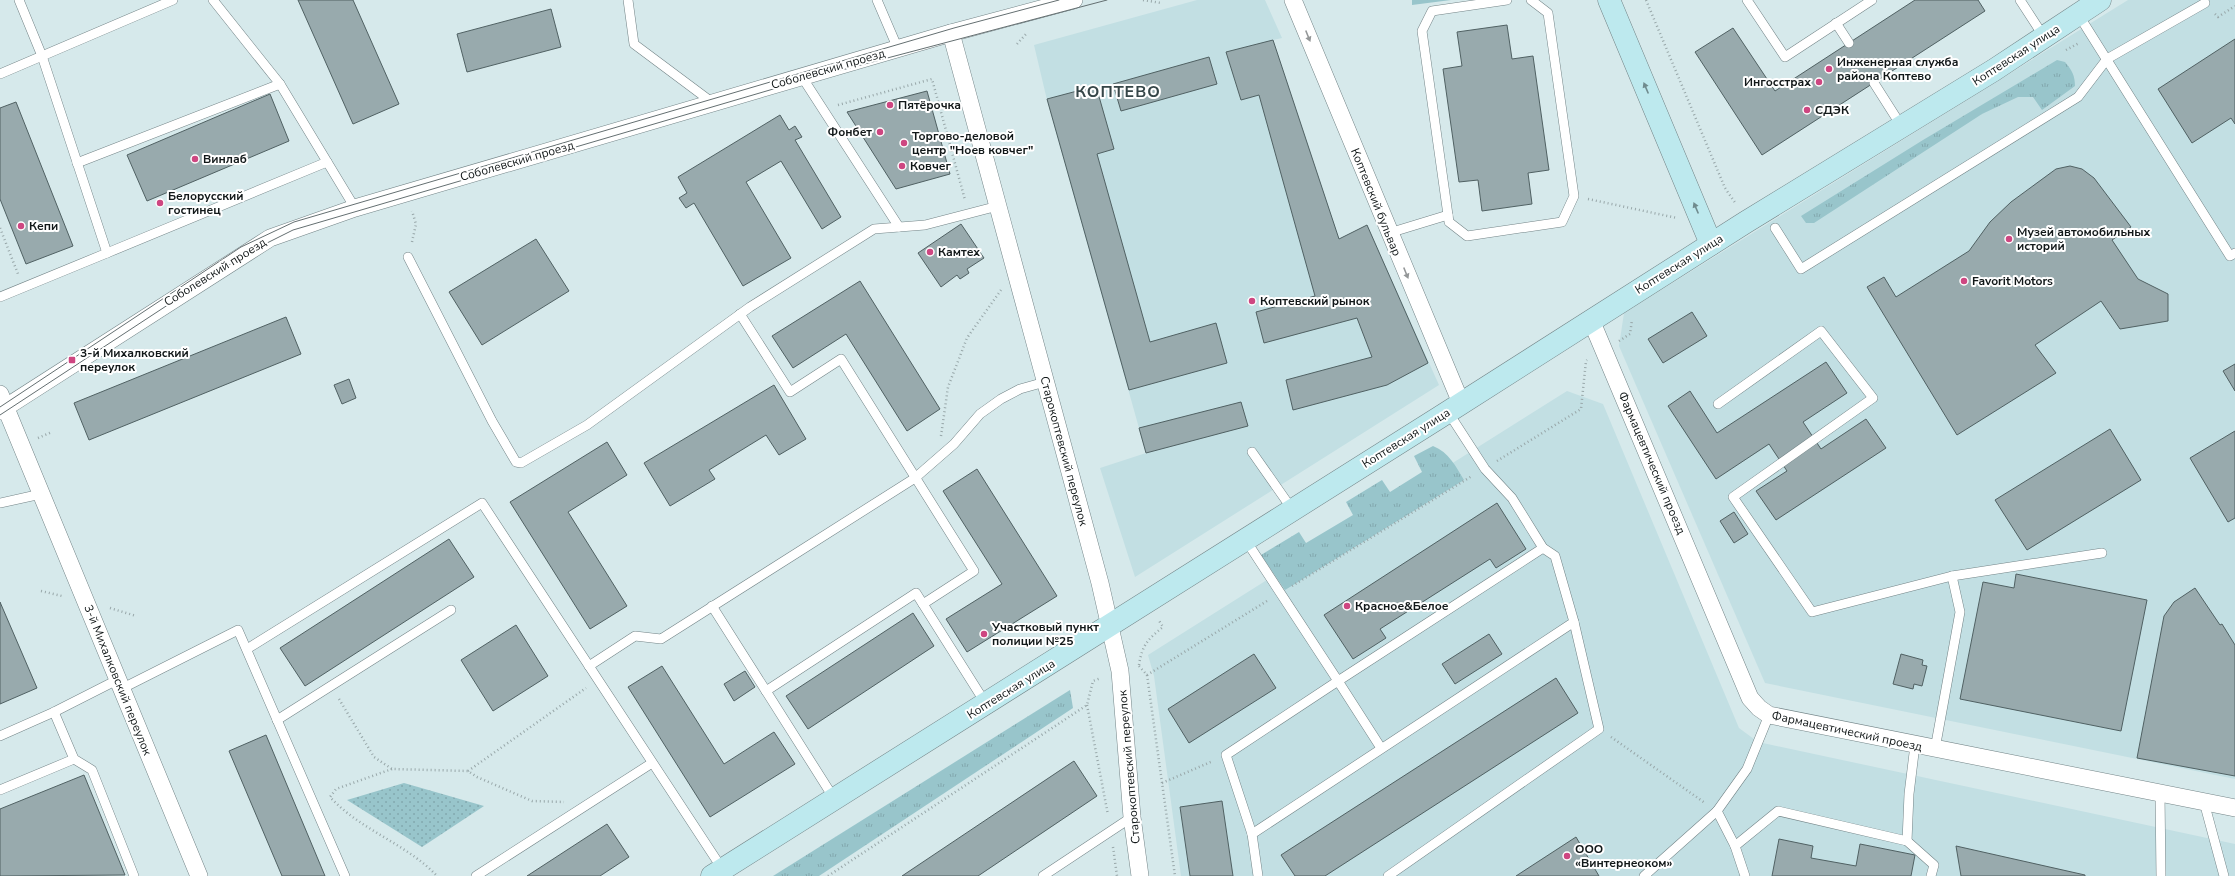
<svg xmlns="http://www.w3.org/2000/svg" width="2235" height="876" viewBox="0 0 2235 876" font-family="'Nunito Sans',sans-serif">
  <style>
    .built { fill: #c2dfe3 }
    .grass { fill: url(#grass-tufts) }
    .park { fill: url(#park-dots) }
    .garden { fill: #98c5cb }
    .building { fill: #98aaad; stroke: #506163 }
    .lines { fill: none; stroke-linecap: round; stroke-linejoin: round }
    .lane-casing { stroke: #738487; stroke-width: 10 }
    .street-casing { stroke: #738487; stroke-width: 18 }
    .secondary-casing { stroke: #738487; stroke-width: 23 }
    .path { stroke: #98a7a9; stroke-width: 2.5; stroke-dasharray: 1 3; stroke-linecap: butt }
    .lane { stroke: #fff; stroke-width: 9 }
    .street { stroke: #fff; stroke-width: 17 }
    .secondary { stroke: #bde9ee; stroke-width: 22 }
    .tram { stroke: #646f71; stroke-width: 1 }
    .oneway { fill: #949798 }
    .oneway2 { fill: #708b8e }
    .poi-dot { fill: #ce4681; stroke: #fff; stroke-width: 1.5 }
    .labels { text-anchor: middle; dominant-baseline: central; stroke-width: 4; stroke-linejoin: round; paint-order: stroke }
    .street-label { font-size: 12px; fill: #121819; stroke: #fff }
    .poi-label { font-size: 12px; font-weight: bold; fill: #121819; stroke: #fff; text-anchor: start }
    .district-label { font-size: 16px; font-weight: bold; letter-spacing: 1px; fill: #364648; stroke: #fff }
  </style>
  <defs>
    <pattern id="grass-tufts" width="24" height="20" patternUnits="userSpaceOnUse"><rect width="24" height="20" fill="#98c5cb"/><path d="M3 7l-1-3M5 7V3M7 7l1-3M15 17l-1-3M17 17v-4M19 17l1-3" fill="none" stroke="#82a8ae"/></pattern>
    <pattern id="park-dots" width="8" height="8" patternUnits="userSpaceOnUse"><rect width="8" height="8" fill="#98c5cb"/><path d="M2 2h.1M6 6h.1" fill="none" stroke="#82a8ae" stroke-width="1.8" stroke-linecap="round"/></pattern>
  </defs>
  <rect width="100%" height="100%" fill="#d6e9eb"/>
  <g class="built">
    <path d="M1197,0H1265L1282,38L1273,40L1339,239L1367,225L1439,385L1135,577L1100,468L1146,453L1047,100L1034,45Z"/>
    <path d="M2128,0H2235V779L1765,683L1619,346L1624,313Z"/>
    <path d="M1567,391L1603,404L1739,728L1758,742L2235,844V876H1181L1154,676L1148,655Z"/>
  </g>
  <g class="grass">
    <path d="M2057,60L2065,62C2072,70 2075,76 2075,86L2042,110L2033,97H2018L1982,114L1814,223H1806L1801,216L1923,140Z"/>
    <path d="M1433,446C1449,452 1456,467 1464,480L1285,590L1261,555L1299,532L1306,543L1353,515L1346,502L1382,480L1390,492L1422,472L1414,456Z"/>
    <path d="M1070,690L1073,708L819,876H773Z"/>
  </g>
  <path class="park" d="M404,783L484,806L422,847L347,800Z"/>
  <path class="garden" d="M1412,0H1451L1412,5Z"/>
  <g class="building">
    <path d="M298,0H353L399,104L353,124Z"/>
    <path d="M1915,0H1978L1985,11L1762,155L1695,52L1733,28L1775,91Z"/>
    <path d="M551,9L561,47L467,72L457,34Z"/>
    <path d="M1507,25L1512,59L1533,56L1549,170L1528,173L1532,204L1482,211L1478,180L1459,182L1443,69L1462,66L1457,32Z"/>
    <path d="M2235,39V124L2231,118L2192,143L2158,89Z"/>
    <path d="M1273,40L1339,239L1367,225L1428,363L1387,385L1293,410L1286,380L1372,357L1357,318L1264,343L1256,312L1315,296L1259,95L1241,100L1226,52Z"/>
    <path d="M1209,57L1217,84L1121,111L1113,84Z"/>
    <path d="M1096,86L1114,149L1097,154L1150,342L1216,323L1227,363L1129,390L1047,99Z"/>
    <path d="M927,91L950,174L896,189L847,112Z"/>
    <path d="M270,94L289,141L147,201L127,155Z"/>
    <path d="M16,102L73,246L26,264L0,199V108Z"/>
    <path d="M780,115L789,130L795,126L802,137L795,140L841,217L822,229L781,161L746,182L791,258L743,286L694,203L686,208L679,198L687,193L678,177Z"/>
    <path d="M2070,166L2082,169L2094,178L2131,227L2112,240L2138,279L2168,294V321L2120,329L2101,301L2035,345L2056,373L1957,435L1867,287L1884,277L1896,297L1969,251L1990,222L2011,202L2056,169Z"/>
    <path d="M961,224L984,258L967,269L969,273L960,279L957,275L941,287L918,253Z"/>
    <path d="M536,239L569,291L482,345L449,292Z"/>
    <path d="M860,281L940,409L907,431L846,334L793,368L772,336Z"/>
    <path d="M1692,312L1707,336L1663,363L1648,339Z"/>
    <path d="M286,317L301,354L89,440L74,403Z"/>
    <path d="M1826,362L1847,393L1803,422L1821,449L1866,419L1886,448L1776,520L1756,491L1787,471L1769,444L1716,479L1668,406L1690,391L1717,433Z"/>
    <path d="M2235,364V391L2223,371Z"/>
    <path d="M349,379L356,398L342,404L334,385Z"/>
    <path d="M774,385L806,439L779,455L766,435L709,470L715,479L670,506L644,463Z"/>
    <path d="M1241,402L1248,426L1146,453L1139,428Z"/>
    <path d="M2110,429L2141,480L2027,550L1995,500Z"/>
    <path d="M2235,431V518L2228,522L2190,458Z"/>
    <path d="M607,442L627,475L568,512L627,606L590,629L510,502Z"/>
    <path d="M977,469L1057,596L967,652L946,619L1002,584L943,491Z"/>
    <path d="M1497,503L1526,549L1496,568L1490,559L1380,629L1386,638L1353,659L1324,615Z"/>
    <path d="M1734,512L1748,534L1734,543L1720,521Z"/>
    <path d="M449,539L474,577L305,686L280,648Z"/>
    <path d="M2016,574L2147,600L2121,731L1960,699L1983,582L2014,588Z"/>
    <path d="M2195,588L2220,625L2222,624L2235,645V776L2137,758L2164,616L2174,602Z"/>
    <path d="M0,602L37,688L0,704Z"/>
    <path d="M913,613L934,646L808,729L786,696Z"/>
    <path d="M516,625L548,676L493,711L461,660Z"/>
    <path d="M1489,634L1502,654L1455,684L1442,664Z"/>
    <path d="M1254,654L1276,688L1189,743L1168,709Z"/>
    <path d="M1901,654L1923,660L1922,665L1927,666L1922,686L1914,684L1913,689L1893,684Z"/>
    <path d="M662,666L724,764L774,732L795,764L710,817L628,687Z"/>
    <path d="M745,671L755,687L734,701L724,684Z"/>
    <path d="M1556,678L1578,713L1325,876H1295L1281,855Z"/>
    <path d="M266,735L325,876H282L229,751Z"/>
    <path d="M1074,761L1097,796L978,876H902Z"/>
    <path d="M84,775L125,875L0,876V809Z"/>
    <path d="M1222,801L1233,876H1190L1180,807Z"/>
    <path d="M607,824L629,857L600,876H527Z"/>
    <path d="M1576,837L1599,876H1516Z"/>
    <path d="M1779,839L1813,846L1811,858L1856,866L1860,844L1915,855L1911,876H1772Z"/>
    <path d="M1956,846L2085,875V876H1961Z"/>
  </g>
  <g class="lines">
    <g class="lane-casing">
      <g id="lane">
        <path d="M213,0L280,84L355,208"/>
        <path d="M628,0L634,44L713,103"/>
        <path d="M877,0L898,49"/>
        <path d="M1747,0L1785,57L1872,0"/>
        <path d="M2020,0L2044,37"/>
        <path d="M2078,14L2230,256L2235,253"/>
        <path d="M1836,23L1849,43"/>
        <path d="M0,74L173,0"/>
        <path d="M802,77L899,227"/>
        <path d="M1874,83L1902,127"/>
        <path d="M77,163L280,84"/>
        <path d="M1448,215L1449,222L1467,236L1562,222L1574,196L1548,13L1531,0"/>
        <path d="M1775,228L1801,269L2078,97L2107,59L2205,3"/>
        <path d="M1389,233L1448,215L1422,31L1432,11L1507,0"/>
        <path d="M107,253L327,162"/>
        <path d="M408,257L492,421L516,462L521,463L587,425L750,307L874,229L925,225L998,206"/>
        <path d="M0,297L107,253L42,56L19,0"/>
        <path d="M740,314L790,392L841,359L974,571L923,604"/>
        <path d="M1718,404L1821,331L1873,398L1733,497L1812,612L1952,576L1960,612L1935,749"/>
        <path d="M1252,452L1292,509"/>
        <path d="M0,503L41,494"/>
        <path d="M1245,539L1338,681L1543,548"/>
        <path d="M1952,576L2102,553"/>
        <path d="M712,606L766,691"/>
        <path d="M247,649L482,503L723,870"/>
        <path d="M589,666L635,636L661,639L915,478L954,444L980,414L1001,399L1020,389L1045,382"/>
        <path d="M121,689L238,630L345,876"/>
        <path d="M54,712L74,759L92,770L134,876"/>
        <path d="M277,720L451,610"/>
        <path d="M0,736L54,712L117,680"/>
        <path d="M0,790L74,759"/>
        <path d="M2160,793L2161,876"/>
        <path d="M835,800L766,691L916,593L986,704"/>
        <path d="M2204,802L2224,876"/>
        <path d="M1717,811L1735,846"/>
        <path d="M1252,834L1226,755L1338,681L1381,748"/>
        <path d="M1907,841L1909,794L1915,745"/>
        <path d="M476,876L652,763"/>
        <path d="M1043,876L1132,817"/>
        <path d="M1258,876L1252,834L1574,622L1555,556L1543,548L1512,498L1485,469L1448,412"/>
        <path d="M1388,876L1599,729L1574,622"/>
        <path d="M1644,876L1717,811L1747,769L1769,715"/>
        <path d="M1745,876L1735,846L1778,811L1907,841L1934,865L1931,876"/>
      </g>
    </g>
    <g class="street-casing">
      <g id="street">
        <path d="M1293,0L1461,403"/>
        <path d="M951,33L1100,583L1120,671L1132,817L1140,876"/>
        <path d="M1591,320L1750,698L1759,708L1769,715L2235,808"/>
        <path d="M0,394L199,876"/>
        <path d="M0,411L270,238L355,208L951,33L1074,0"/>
      </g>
    </g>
    <g class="secondary-casing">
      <g id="secondary">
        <path d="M1609,0L1711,244"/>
        <path d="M712,876L1440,417L1746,222L1994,70L2100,0"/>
      </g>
    </g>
    <g class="path">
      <path d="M1143,0L1161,3"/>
      <path d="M1646,0L1725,188L1736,204"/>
      <path d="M2215,14L2218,17L2235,6"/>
      <path d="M1017,44L1026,34"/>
      <path d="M2066,50L2079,43"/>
      <path d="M838,105L932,79L965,200"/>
      <path d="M1588,199L1677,218"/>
      <path d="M0,228L18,274"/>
      <path d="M412,242L416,224L412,211"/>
      <path d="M1619,341L1630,334L1632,320"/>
      <path d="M941,436L948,387L967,338L1001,290"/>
      <path d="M38,438L52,432"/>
      <path d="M1497,461L1581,409L1586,361L1587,360"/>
      <path d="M1292,586L1472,476"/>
      <path d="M41,591L62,596"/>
      <path d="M110,608L136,616"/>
      <path d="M1139,665C1142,645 1148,639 1163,627L1158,619"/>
      <path d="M1139,666L1147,675L1267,601"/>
      <path d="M1147,675L1175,876"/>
      <path d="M339,699L374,757L392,769L468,771L477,777L532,801L564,802"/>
      <path d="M1087,705L1108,815"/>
      <path d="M1611,737L1705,803"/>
      <path d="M392,769L336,789L330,797C360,830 407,844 437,876"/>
      <path d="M468,771L586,688"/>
      <path d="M1162,783L1213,761"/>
      <path d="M1113,847L1117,876"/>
      <path d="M828,876L1087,705L1093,681L1101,678"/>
    </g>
    <use href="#lane" class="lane"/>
    <use href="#street" class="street"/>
    <use href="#secondary" class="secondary"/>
    <g class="tram">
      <path d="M0,407L241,247L294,222L954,28L1059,0"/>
      <path d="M0,415L247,253L293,230L804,80L1107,0"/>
    </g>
  </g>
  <defs><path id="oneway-solid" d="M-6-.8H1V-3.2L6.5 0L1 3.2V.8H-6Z"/></defs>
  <g class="oneway">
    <use href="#oneway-solid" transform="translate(1308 36) rotate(68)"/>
    <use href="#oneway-solid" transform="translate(1406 273) rotate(68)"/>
  </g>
  <g class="oneway2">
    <use href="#oneway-solid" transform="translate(1646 88) rotate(-113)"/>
    <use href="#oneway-solid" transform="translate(1696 208) rotate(-113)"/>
  </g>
  <g class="poi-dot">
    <circle cx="1829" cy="69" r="4"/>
    <circle cx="1819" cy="82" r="4"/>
    <circle cx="890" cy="105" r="4"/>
    <circle cx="1807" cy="110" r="4"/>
    <circle cx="880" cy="132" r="4"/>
    <circle cx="904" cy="143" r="4"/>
    <circle cx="195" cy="159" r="4"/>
    <circle cx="902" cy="166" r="4"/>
    <circle cx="160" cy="203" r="4"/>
    <circle cx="21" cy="226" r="4"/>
    <circle cx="2009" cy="239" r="4"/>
    <circle cx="930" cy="252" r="4"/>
    <circle cx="1964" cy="281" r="4"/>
    <circle cx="1252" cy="301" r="4"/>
    <rect x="68" y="356" width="8" height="8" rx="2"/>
    <circle cx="1347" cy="606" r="4"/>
    <circle cx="984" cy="634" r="4"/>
    <circle cx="1567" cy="856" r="4"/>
  </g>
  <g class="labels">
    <g class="street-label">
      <text transform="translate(2016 55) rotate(-33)">Коптевская улица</text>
      <text transform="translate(828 69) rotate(-16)">Соболевский проезд</text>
      <text transform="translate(517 161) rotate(-16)">Соболевский проезд</text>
      <text transform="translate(1376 202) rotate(68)">Коптевский бульвар</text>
      <text transform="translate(1679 264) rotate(-32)">Коптевская улица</text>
      <text transform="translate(215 272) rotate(-32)">Соболевский проезд</text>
      <text transform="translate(1406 438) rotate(-32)">Коптевская улица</text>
      <text transform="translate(1064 451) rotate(75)">Старокоптевский переулок</text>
      <text transform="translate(1652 463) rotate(67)">Фармацевтический проезд</text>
      <text transform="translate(118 680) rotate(68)">3-й Михалковский переулок</text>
      <text transform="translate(1011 689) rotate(-32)">Коптевская улица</text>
      <text transform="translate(1847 731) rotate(12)">Фармацевтический проезд</text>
      <text transform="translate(1129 767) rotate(-95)">Старокоптевский переулок</text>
    </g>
    <g class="poi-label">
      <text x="1837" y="62">Инженерная служба<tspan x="1837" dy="14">района Коптево</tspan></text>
      <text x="1811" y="82" text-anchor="end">Ингосстрах</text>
      <text x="898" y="105">Пятёрочка</text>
      <text x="1815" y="110">СДЭК</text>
      <text x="872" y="132" text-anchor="end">Фонбет</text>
      <text x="912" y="136">Торгово-деловой<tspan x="912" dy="14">центр "Ноев ковчег"</tspan></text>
      <text x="203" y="159">Винлаб</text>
      <text x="910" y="166">Ковчег</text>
      <text x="168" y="196">Белорусский<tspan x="168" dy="14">гостинец</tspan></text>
      <text x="29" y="226">Кепи</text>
      <text x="2017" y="232">Музей автомобильных<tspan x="2017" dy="14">историй</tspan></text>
      <text x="938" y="252">Камтех</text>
      <text x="1972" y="281">Favorit Motors</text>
      <text x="1260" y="301">Коптевский рынок</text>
      <text x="80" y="353">3-й Михалковский<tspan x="80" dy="14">переулок</tspan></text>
      <text x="1355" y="606">Красное&amp;Белое</text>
      <text x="992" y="627">Участковый пункт<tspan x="992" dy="14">полиции №25</tspan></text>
      <text x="1575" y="849">ООО<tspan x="1575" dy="14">«Винтернеоком»</tspan></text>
    </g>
    <g class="district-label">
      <text x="1118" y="92">КОПТЕВО</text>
    </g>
  </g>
</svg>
